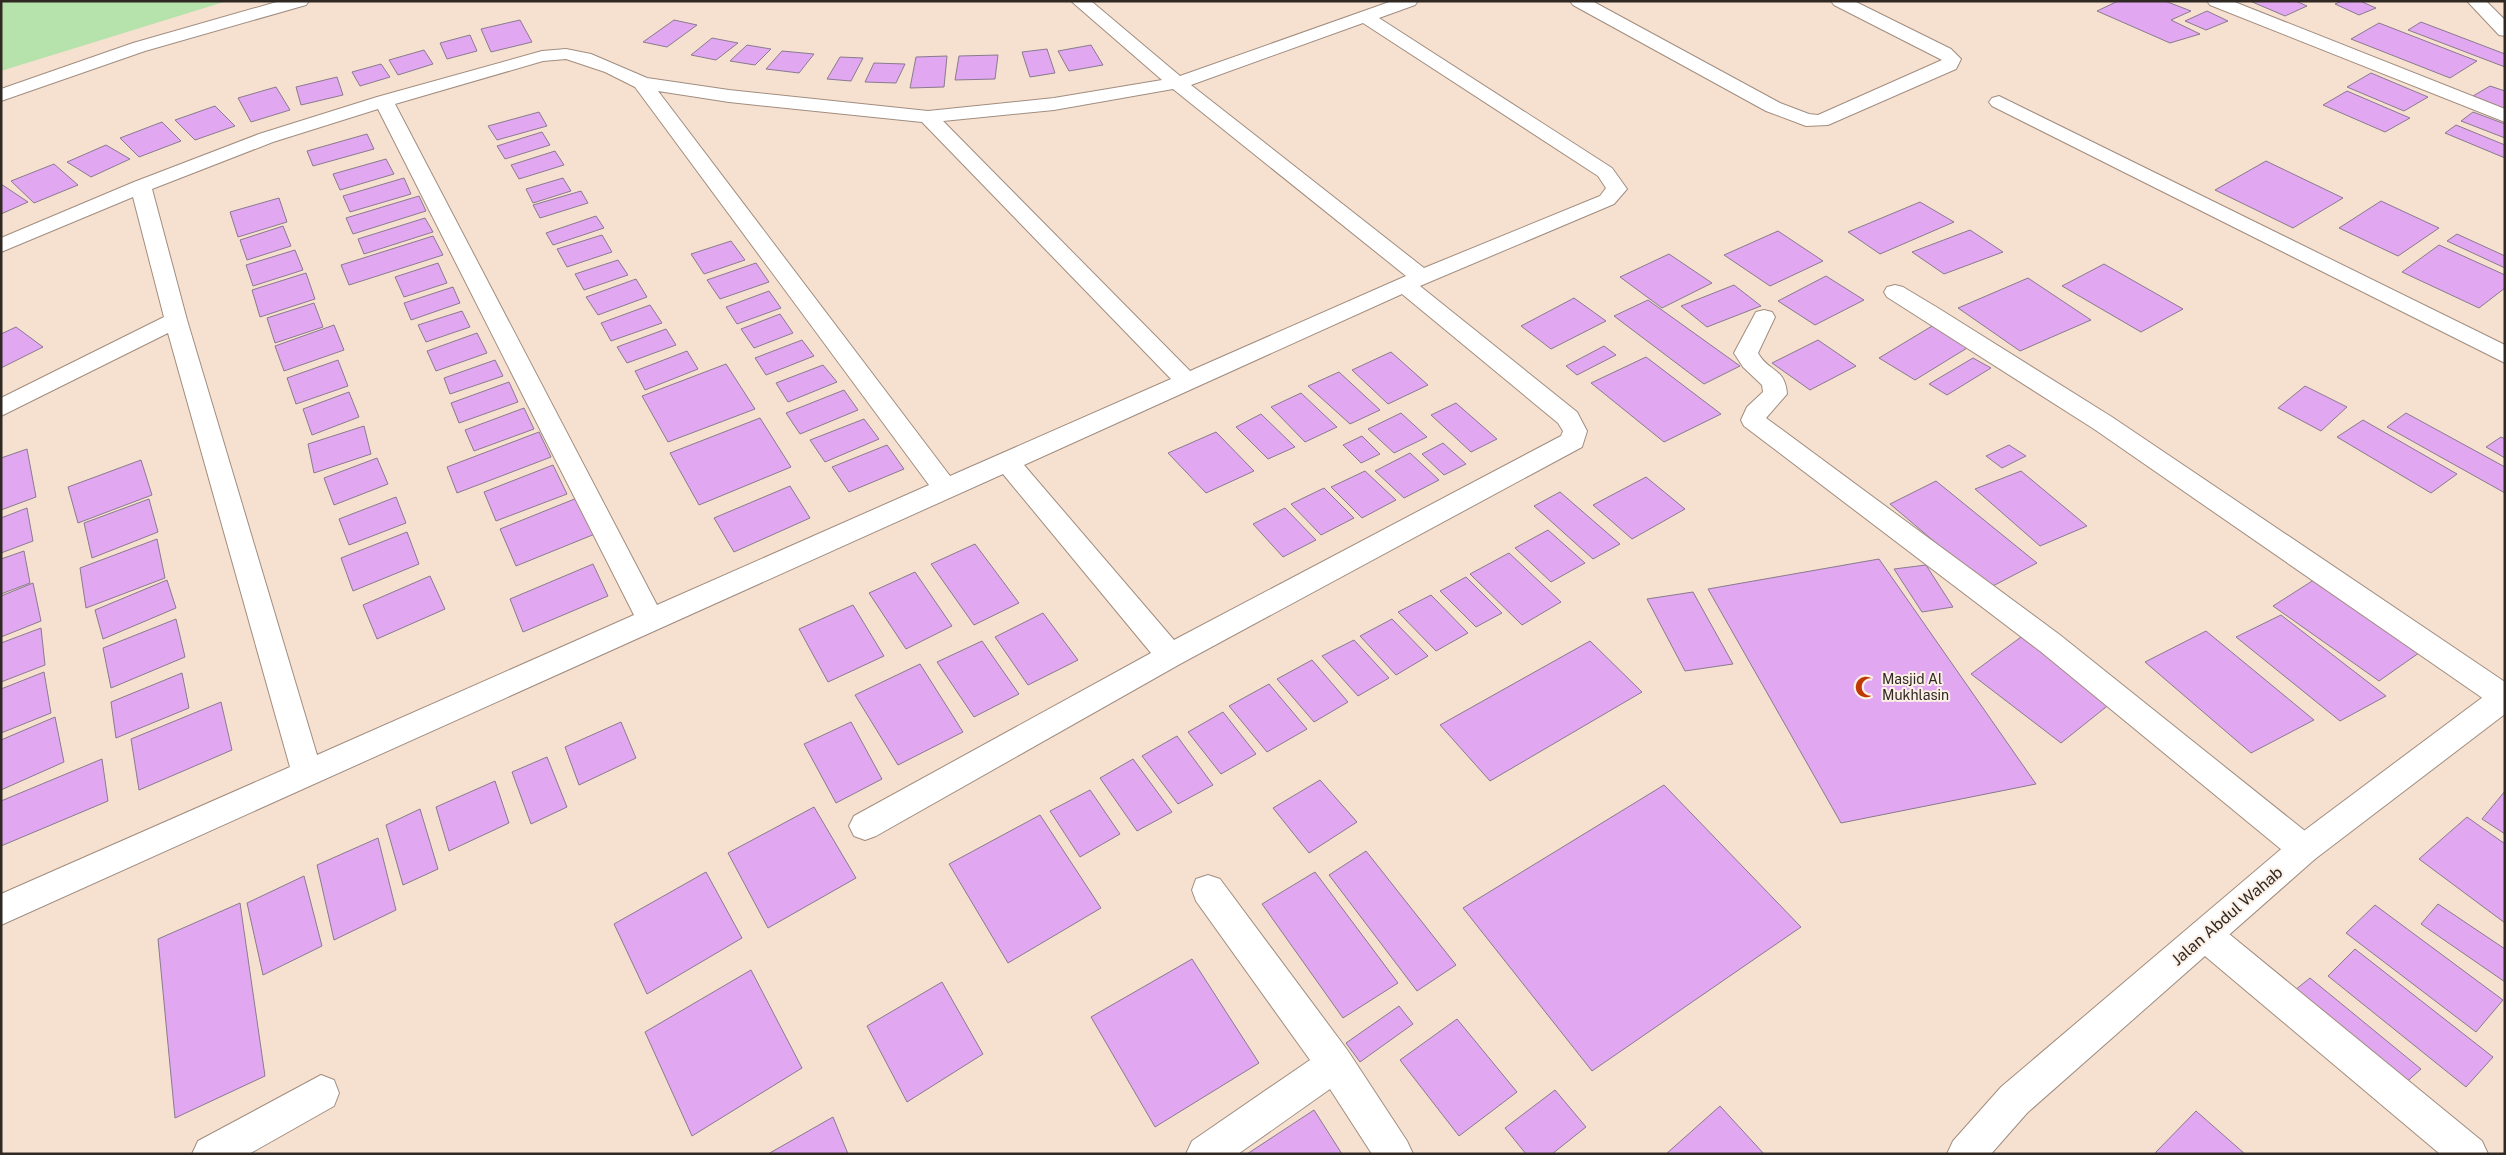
<svg xmlns="http://www.w3.org/2000/svg" width="2506" height="1155" viewBox="0 0 2506 1155" font-family="'Public Sans',sans-serif">
  <style>
    .green { fill: #b6e2ab }
    .building { fill: #e1a7f1; stroke: #897b8d }
    .lines { fill: none; stroke-linecap: round; stroke-linejoin: round }
    .minor-casing { stroke: #a18d7f; stroke-width: 2 }
    .tertiary-casing { stroke: #a18d7f; stroke-width: 2 }
    .minor { fill: #fff; fill-rule: evenodd }
    .tertiary { fill: #fff; fill-rule: evenodd }
    .labels { text-anchor: middle; dominant-baseline: central; stroke-width: 4; stroke-linejoin: round; paint-order: stroke }
    .poi-label { font-size: 14px; fill: #302822; stroke: #fcf0e6; text-anchor: start }
    .near-street-label { font-size: 16px; fill: #302822; stroke: #fcf0e6 }
  </style>
  <rect width="100%" height="100%" fill="#f6e1d1"/>
  <path class="green" d="M1,1H227L1,71Z"/>
  <g class="building">
    <path d="M2118,1H2165L2191,11L2171,20L2200,34L2170,43L2097,11Z"/>
    <path d="M2250,1H2296L2307,6L2285,16Z"/>
    <path d="M2342,1H2360L2376,8L2359,15L2335,4Z"/>
    <path d="M2207,11L2228,21L2206,30L2185,21Z"/>
    <path d="M520,20L532,42L491,52L481,29Z"/>
    <path d="M674,20L697,25L667,47L643,42Z"/>
    <path d="M2421,22L2505,54V67L2408,30Z"/>
    <path d="M2379,23L2477,61L2450,78L2351,39Z"/>
    <path d="M470,35L477,51L447,59L440,43Z"/>
    <path d="M712,38L738,43L716,60L691,55Z"/>
    <path d="M747,45L771,49L755,65L730,61Z"/>
    <path d="M1091,45L1103,65L1069,71L1058,51Z"/>
    <path d="M1047,49L1055,73L1030,77L1022,52Z"/>
    <path d="M424,50L433,64L398,75L389,60Z"/>
    <path d="M782,51L814,54L799,73L766,69Z"/>
    <path d="M998,55L995,79L955,80L959,56Z"/>
    <path d="M947,56L944,87L910,88L916,57Z"/>
    <path d="M840,57L863,58L851,81L827,79Z"/>
    <path d="M874,63L905,64L896,83L865,82Z"/>
    <path d="M381,64L390,77L360,86L352,72Z"/>
    <path d="M2371,73L2428,97L2404,111L2347,87Z"/>
    <path d="M337,77L343,95L301,105L296,87Z"/>
    <path d="M2490,86L2505,91V109L2473,96Z"/>
    <path d="M276,87L290,110L251,122L238,98Z"/>
    <path d="M2347,91L2410,118L2385,132L2323,105Z"/>
    <path d="M215,106L235,126L195,140L175,120Z"/>
    <path d="M539,112L547,126L497,140L488,126Z"/>
    <path d="M2473,112L2505,124V138L2461,121Z"/>
    <path d="M162,122L181,141L139,157L120,138Z"/>
    <path d="M2456,125L2505,145V158L2445,133Z"/>
    <path d="M542,132L550,145L505,159L497,146Z"/>
    <path d="M367,134L374,149L313,166L307,151Z"/>
    <path d="M106,145L130,159L91,177L67,162Z"/>
    <path d="M555,151L564,165L519,179L511,165Z"/>
    <path d="M386,159L394,174L340,190L333,174Z"/>
    <path d="M2266,161L2343,198L2293,228L2215,190Z"/>
    <path d="M54,164L78,185L34,203L11,181Z"/>
    <path d="M404,178L411,194L350,212L343,196Z"/>
    <path d="M563,178L571,191L533,203L526,189Z"/>
    <path d="M1,184L28,202L1,214Z"/>
    <path d="M581,191L588,203L540,218L533,205Z"/>
    <path d="M419,196L426,211L353,234L346,218Z"/>
    <path d="M279,198L287,222L238,237L230,212Z"/>
    <path d="M2381,201L2439,228L2398,256L2339,228Z"/>
    <path d="M1920,202L1954,222L1880,254L1848,232Z"/>
    <path d="M596,216L604,228L553,245L546,233Z"/>
    <path d="M425,218L433,232L364,254L358,239Z"/>
    <path d="M283,226L291,246L247,260L240,240Z"/>
    <path d="M1970,230L2003,252L1944,274L1912,252Z"/>
    <path d="M1778,231L1823,261L1770,286L1724,255Z"/>
    <path d="M2457,234L2505,256V268L2447,241Z"/>
    <path d="M602,235L612,252L567,267L557,249Z"/>
    <path d="M433,236L443,255L349,285L341,265Z"/>
    <path d="M731,241L745,260L704,274L691,254Z"/>
    <path d="M2439,245L2505,275V288L2479,308L2402,272Z"/>
    <path d="M295,250L303,270L253,286L246,265Z"/>
    <path d="M1669,254L1712,283L1662,308L1620,277Z"/>
    <path d="M618,260L628,275L584,290L575,274Z"/>
    <path d="M438,263L447,283L404,297L395,277Z"/>
    <path d="M756,263L769,282L720,299L707,280Z"/>
    <path d="M2104,264L2183,309L2141,332L2062,286Z"/>
    <path d="M306,273L315,299L260,317L252,290Z"/>
    <path d="M1826,276L1864,300L1815,325L1778,301Z"/>
    <path d="M2028,278L2091,320L2020,351L1958,308Z"/>
    <path d="M636,279L647,297L598,315L586,297Z"/>
    <path d="M1734,285L1761,306L1707,327L1681,306Z"/>
    <path d="M453,287L460,303L411,320L404,303Z"/>
    <path d="M769,291L781,308L737,324L726,307Z"/>
    <path d="M1574,298L1606,321L1551,349L1521,326Z"/>
    <path d="M1648,300L1740,366L1704,384L1614,316Z"/>
    <path d="M314,303L323,327L275,343L267,318Z"/>
    <path d="M650,305L662,323L611,341L601,323Z"/>
    <path d="M462,311L470,327L426,342L418,325Z"/>
    <path d="M780,314L793,333L754,348L741,329Z"/>
    <path d="M1937,323L1972,345L1915,380L1879,358Z"/>
    <path d="M334,325L344,350L284,371L275,346Z"/>
    <path d="M16,327L43,347L1,368V334Z"/>
    <path d="M666,329L676,345L627,363L617,347Z"/>
    <path d="M477,333L487,353L436,371L427,351Z"/>
    <path d="M802,340L814,356L766,375L755,358Z"/>
    <path d="M1818,340L1856,366L1810,390L1772,363Z"/>
    <path d="M1604,346L1616,355L1577,375L1566,366Z"/>
    <path d="M687,351L698,369L645,390L635,371Z"/>
    <path d="M1391,352L1428,385L1388,404L1352,370Z"/>
    <path d="M1646,357L1721,414L1664,442L1591,383Z"/>
    <path d="M1973,358L1991,368L1947,395L1929,384Z"/>
    <path d="M338,360L348,386L296,404L287,378Z"/>
    <path d="M495,360L503,376L450,394L444,378Z"/>
    <path d="M726,364L755,409L668,442L642,396Z"/>
    <path d="M823,365L837,382L788,402L776,383Z"/>
    <path d="M1339,372L1380,410L1350,424L1308,386Z"/>
    <path d="M509,382L518,402L459,423L451,403Z"/>
    <path d="M2305,386L2347,407L2321,431L2278,408Z"/>
    <path d="M844,390L858,410L800,434L786,413Z"/>
    <path d="M349,392L359,417L312,435L303,409Z"/>
    <path d="M1301,393L1337,427L1305,442L1271,407Z"/>
    <path d="M1456,403L1497,439L1471,452L1431,415Z"/>
    <path d="M524,408L534,429L474,451L465,430Z"/>
    <path d="M1401,413L1427,437L1394,453L1368,429Z"/>
    <path d="M2406,413L2505,467V493L2387,427Z"/>
    <path d="M1261,414L1295,447L1268,459L1236,427Z"/>
    <path d="M760,418L791,467L699,505L670,453Z"/>
    <path d="M864,419L879,439L825,462L810,440Z"/>
    <path d="M2363,420L2457,474L2431,493L2337,437Z"/>
    <path d="M364,426L371,454L314,473L308,444Z"/>
    <path d="M539,432L551,457L457,493L447,467Z"/>
    <path d="M1216,432L1254,471L1206,493L1168,453Z"/>
    <path d="M1362,436L1380,454L1361,463L1343,445Z"/>
    <path d="M2501,437L2505,439V458L2486,447Z"/>
    <path d="M1443,443L1466,464L1444,475L1422,454Z"/>
    <path d="M887,445L904,469L849,492L832,467Z"/>
    <path d="M2009,445L2026,456L2002,468L1986,456Z"/>
    <path d="M27,449L36,497L1,510V458Z"/>
    <path d="M1410,453L1439,480L1404,498L1375,471Z"/>
    <path d="M377,458L388,484L334,505L324,478Z"/>
    <path d="M141,460L152,495L78,523L68,487Z"/>
    <path d="M553,465L567,494L496,521L484,492Z"/>
    <path d="M1365,471L1396,500L1362,518L1331,487Z"/>
    <path d="M2021,471L2087,526L2040,546L1975,489Z"/>
    <path d="M1646,477L1685,509L1632,539L1593,505Z"/>
    <path d="M1936,481L2037,563L1989,588L1890,504Z"/>
    <path d="M790,486L810,518L734,552L714,518Z"/>
    <path d="M1324,488L1354,518L1321,535L1291,504Z"/>
    <path d="M1560,492L1620,544L1593,559L1534,506Z"/>
    <path d="M396,497L406,523L349,545L339,519Z"/>
    <path d="M577,498L595,534L516,566L500,529Z"/>
    <path d="M149,499L158,532L92,558L84,523Z"/>
    <path d="M27,508L33,541L1,553V518Z"/>
    <path d="M1285,508L1316,540L1283,557L1253,524Z"/>
    <path d="M1548,530L1585,563L1551,582L1515,548Z"/>
    <path d="M407,532L419,564L353,591L341,558Z"/>
    <path d="M157,539L165,578L86,608L80,568Z"/>
    <path d="M975,544L1019,603L974,625L931,564Z"/>
    <path d="M24,551L30,583L1,594V559Z"/>
    <path d="M1509,553L1561,602L1522,625L1470,574Z"/>
    <path d="M1879,559L2036,784L1841,823L1708,589Z"/>
    <path d="M593,564L608,596L523,632L510,599Z"/>
    <path d="M1926,565L1953,607L1922,612L1894,569Z"/>
    <path d="M915,572L952,626L906,649L869,593Z"/>
    <path d="M430,576L445,609L377,639L363,605Z"/>
    <path d="M2320,576L2426,648L2379,681L2273,606Z"/>
    <path d="M1466,577L1502,613L1476,627L1440,591Z"/>
    <path d="M167,580L176,608L103,639L95,610Z"/>
    <path d="M33,583L41,621L1,637V596Z"/>
    <path d="M1693,592L1733,664L1685,671L1647,599Z"/>
    <path d="M1431,595L1468,633L1436,651L1398,612Z"/>
    <path d="M853,605L884,656L828,682L799,629Z"/>
    <path d="M1043,613L1078,660L1028,685L995,637Z"/>
    <path d="M2281,615L2386,696L2340,721L2236,637Z"/>
    <path d="M176,619L185,657L111,688L103,648Z"/>
    <path d="M1392,619L1428,656L1396,675L1360,636Z"/>
    <path d="M41,628L45,665L1,682V643Z"/>
    <path d="M2206,631L2314,720L2251,753L2145,662Z"/>
    <path d="M2021,637L2111,703L2061,743L1971,674Z"/>
    <path d="M1354,640L1389,678L1358,696L1322,656Z"/>
    <path d="M982,641L1019,694L974,717L937,662Z"/>
    <path d="M1590,641L1642,692L1490,781L1440,725Z"/>
    <path d="M1312,660L1348,702L1314,722L1277,679Z"/>
    <path d="M920,664L963,732L898,765L855,695Z"/>
    <path d="M44,672L51,713L1,733V689Z"/>
    <path d="M182,673L189,708L116,738L111,702Z"/>
    <path d="M1269,684L1307,729L1267,752L1229,706Z"/>
    <path d="M221,702L232,750L139,790L131,739Z"/>
    <path d="M1223,712L1256,754L1221,774L1188,732Z"/>
    <path d="M55,717L64,762L1,790V740Z"/>
    <path d="M621,722L636,758L579,785L565,747Z"/>
    <path d="M851,722L882,779L836,803L804,744Z"/>
    <path d="M1177,736L1213,785L1178,804L1142,756Z"/>
    <path d="M547,757L567,807L531,824L512,772Z"/>
    <path d="M102,759L108,801L1,846V801Z"/>
    <path d="M1133,759L1172,812L1137,831L1100,778Z"/>
    <path d="M1320,780L1357,822L1309,853L1273,808Z"/>
    <path d="M495,781L509,823L449,851L436,807Z"/>
    <path d="M1664,785L1801,927L1592,1071L1463,908Z"/>
    <path d="M1090,790L1120,834L1080,857L1050,811Z"/>
    <path d="M2505,791V834L2482,819Z"/>
    <path d="M814,807L856,878L768,928L728,853Z"/>
    <path d="M420,809L438,869L403,885L386,825Z"/>
    <path d="M1040,815L1101,908L1008,963L949,864Z"/>
    <path d="M2467,817L2505,844V923L2419,859Z"/>
    <path d="M378,838L396,910L334,940L317,865Z"/>
    <path d="M1366,851L1456,965L1417,991L1329,875Z"/>
    <path d="M706,872L742,938L647,994L614,924Z"/>
    <path d="M1315,872L1398,983L1343,1018L1262,904Z"/>
    <path d="M304,876L322,946L263,975L247,903Z"/>
    <path d="M240,903L265,1076L175,1118L158,939Z"/>
    <path d="M2438,904L2505,949V982L2421,924Z"/>
    <path d="M2375,905L2503,1000L2476,1032L2346,933Z"/>
    <path d="M2355,949L2493,1057L2466,1087L2328,976Z"/>
    <path d="M1192,959L1259,1063L1155,1127L1091,1017Z"/>
    <path d="M751,970L802,1068L692,1136L645,1032Z"/>
    <path d="M2310,978L2421,1069L2401,1087L2290,994Z"/>
    <path d="M942,982L983,1054L907,1102L867,1026Z"/>
    <path d="M1399,1006L1413,1024L1360,1062L1346,1043Z"/>
    <path d="M1457,1019L1517,1092L1459,1136L1400,1060Z"/>
    <path d="M1555,1090L1586,1127L1552,1154H1526L1505,1128Z"/>
    <path d="M1720,1106L1764,1154H1666Z"/>
    <path d="M1314,1110L1342,1154H1247Z"/>
    <path d="M2196,1111L2245,1154H2154Z"/>
    <path d="M833,1117L848,1154H768Z"/>
  </g>
  <g class="lines">
    <g class="minor-casing">
      <g id="minor">
        <path d="M280,1H309L306,5L145,51L1,101V89L133,43Z"/>
        <path d="M1071,1H1091L1180,76L1392,1H1418L1415,5L1379,18L1612,168L1627,189L1614,204L1420,286L1577,412L1587,431L1582,447L1180,664L876,836L865,840L854,836L849,826L854,816L1151,653L1003,474L1,925V894L290,767L168,333L1,416V398L164,317L133,197L1,252V238L134,182L259,134L377,97L542,51L566,49L591,54L647,78L729,90L928,111L1054,98L1162,80ZM1363,23L1598,176L1606,188L1600,196L1424,268L1191,85ZM566,59L605,72L635,87L929,485L657,605L395,104L543,61ZM1173,89L1406,276L1190,371L943,121L1054,110ZM658,91L729,102L922,122L1171,379L950,476ZM378,109L634,615L317,755L187,320L152,189L273,142ZM1402,294L1558,423L1563,431L1561,436L1174,640L1024,465Z"/>
        <path d="M1570,1H1592L1780,103L1809,114L1818,115L1942,60L1834,5L1831,1H1854L1951,49L1961,59L1956,69L1828,125L1806,126L1766,111L1573,5Z"/>
        <path d="M2207,1H2232L2505,109V122L2210,5Z"/>
        <path d="M1999,96L2505,345V363L1992,106L1989,102L1992,98Z"/>
        <path d="M1895,285L1903,287L1938,308L2112,417L2505,682V709L2494,706L2094,429L1887,297L1884,292L1887,287Z"/>
        <path d="M1764,310L1772,312L1775,317L1758,353C1768,372 1785,367 1787,394L1766,418L2060,635L2315,839L2320,849L2315,859L2304,863L2293,859L2040,651L1744,426L1741,420L1747,407L1763,392L1762,385L1743,367L1734,353L1756,312Z"/>
        <path d="M1208,875L1220,879L1348,1051L1407,1141L1413,1154H1372L1330,1089L1238,1154H1186L1192,1141L1310,1060L1196,901L1192,890L1196,879Z"/>
        <path d="M2205,919L2217,924L2482,1141L2488,1154H2440L2193,946L2188,935L2193,924Z"/>
        <path d="M321,1075L334,1080L339,1093L334,1106L249,1154H192L198,1141Z"/>
      </g>
    </g>
    <g class="tertiary-casing">
      <g id="tertiary">
        <path d="M2467,1H2486L2505,20V36L2499,35Z"/>
        <path d="M2505,685V714L2315,859L2027,1113L1991,1154H1947L1953,1141L2001,1087L2293,839L2495,688Z"/>
      </g>
    </g>
    <use href="#minor" class="minor"/>
    <use href="#tertiary" class="tertiary"/>
  </g>
  <defs>
    <g id="mosque-bare" transform="scale(1.725)"><path d="M3.5-4.9A6 6 0 1 0 3.5 4.9A5 5 0 1 1 3.5-4.9Z" fill="#bf3702" stroke="#fcf0e6" stroke-width="2.5" paint-order="stroke"/></g>
  </defs>
  <g fill-rule="evenodd">
    <use href="#mosque-bare" x="1866" y="687"/>
  </g>
  <g class="labels">
    <g class="poi-label">
      <text x="1882" y="679">Masjid Al<tspan x="1882" dy="16">Mukhlasin</tspan></text>
    </g>
    <g class="near-street-label">
      <text transform="translate(2227 916) rotate(-41)">Jalan Abdul Wahab</text>
    </g>
  </g>
  <rect width="2506" height="1155" fill="none" stroke="#302822" stroke-width="5"/>
</svg>
